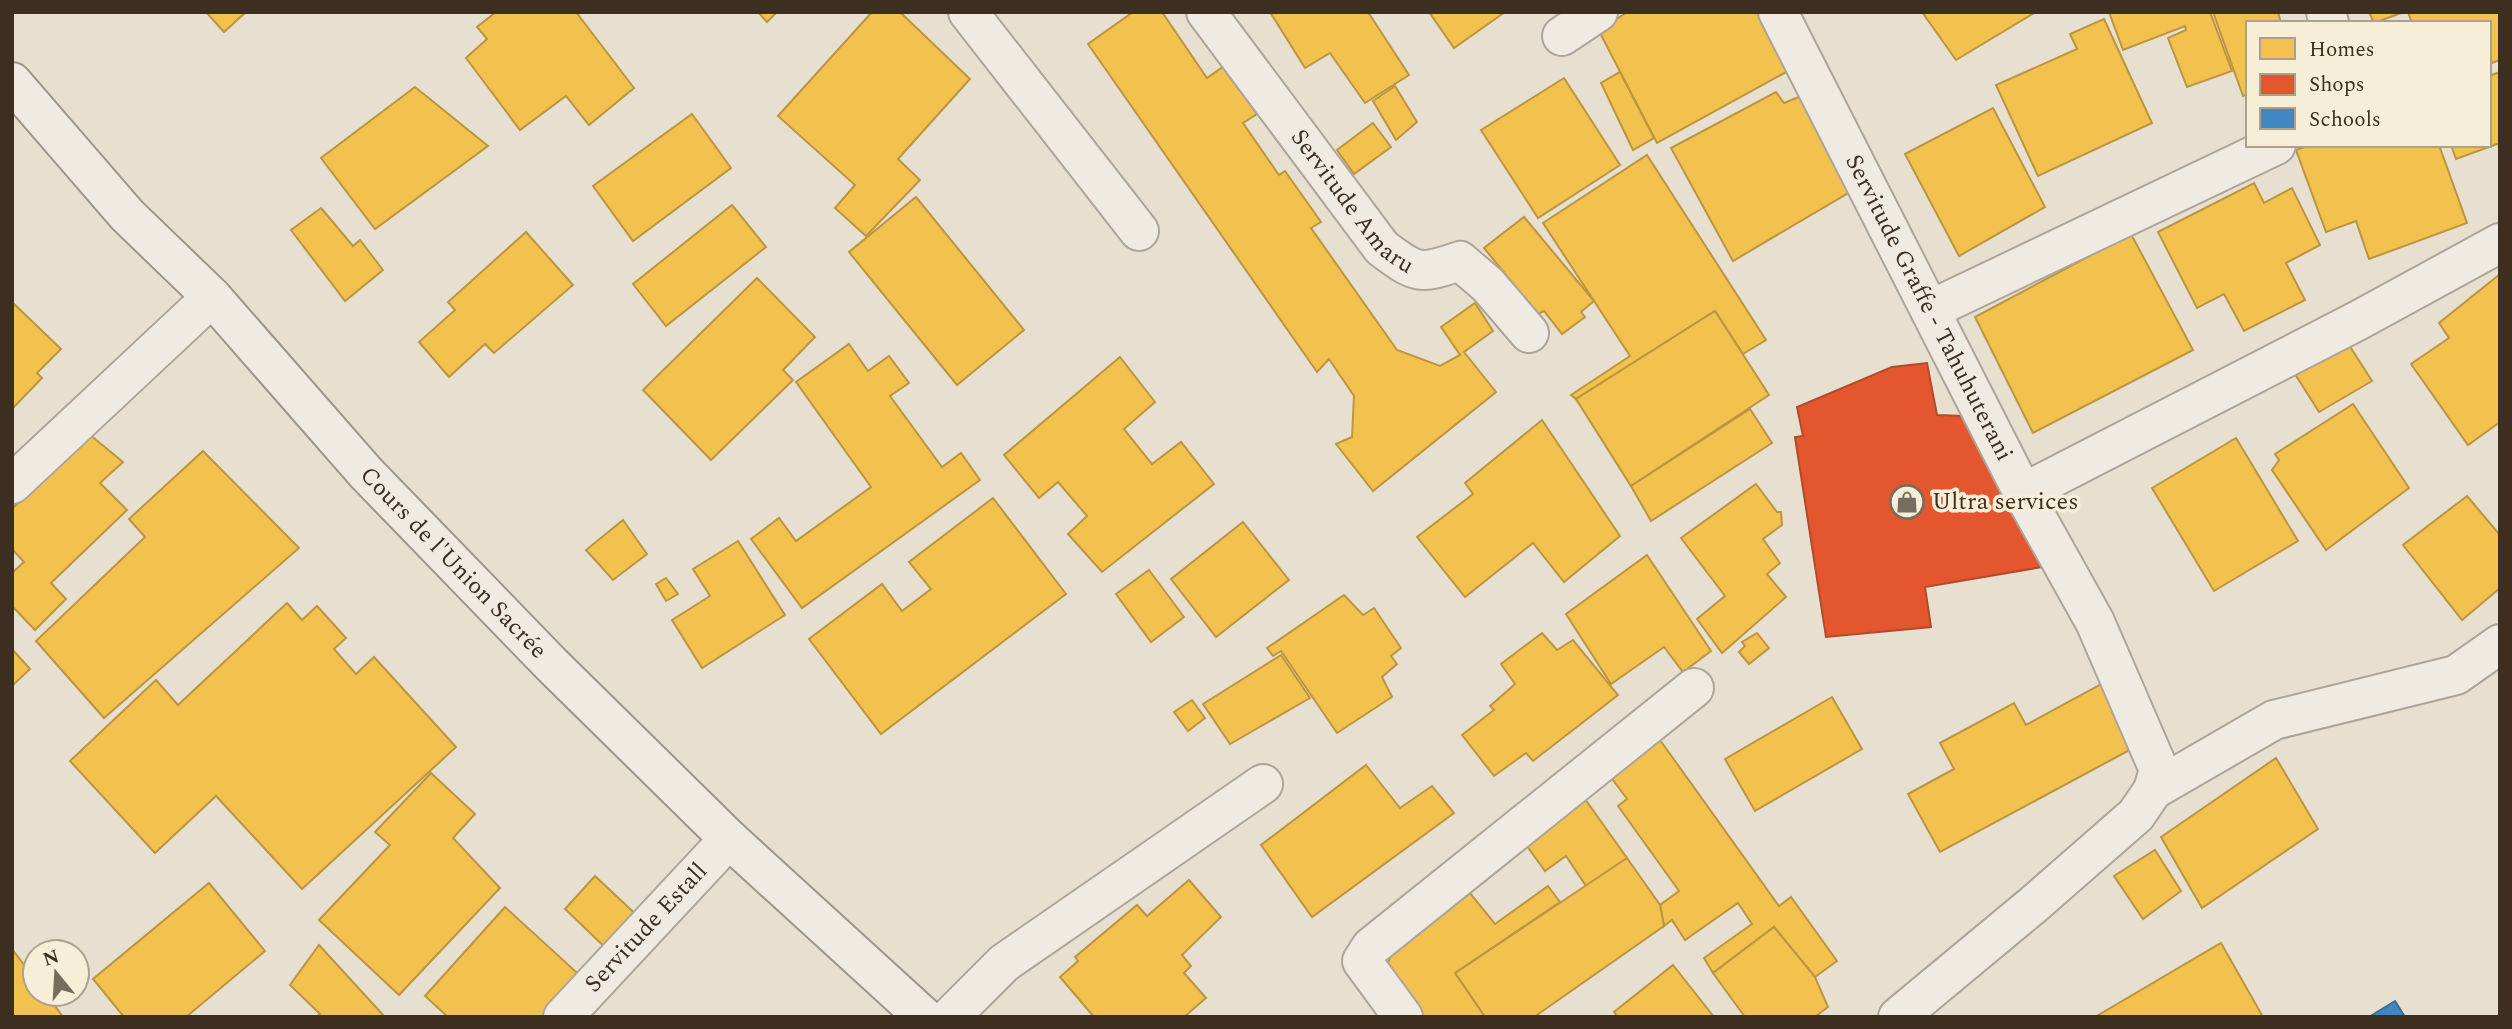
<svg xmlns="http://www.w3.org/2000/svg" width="2512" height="1029" viewBox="0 0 2512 1029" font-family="Spectral,serif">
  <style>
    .homes { fill: #f2c14e; stroke: #bc9540; stroke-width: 2 }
    .shops { fill: #e4572e; stroke: #b24b2a; stroke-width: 2 }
    .schools { fill: #3f88c5; stroke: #3e6d94; stroke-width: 2 }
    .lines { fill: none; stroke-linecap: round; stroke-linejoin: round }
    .minor-casing { stroke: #ada599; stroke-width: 42 }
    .secondary-casing { stroke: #9c958a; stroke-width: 42 }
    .minor { stroke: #efebe3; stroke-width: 38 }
    .secondary { stroke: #efebe3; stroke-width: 38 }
    .labels { text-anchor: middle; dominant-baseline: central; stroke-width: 7; stroke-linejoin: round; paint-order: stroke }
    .street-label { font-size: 24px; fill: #3d2e20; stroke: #f7eed8 }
    .poi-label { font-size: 24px; fill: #3d2e20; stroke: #f7eed8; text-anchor: start }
  </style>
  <rect width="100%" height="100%" fill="#e7e0d1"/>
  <g class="homes">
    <path d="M206,12H246L224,32Z"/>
    <path d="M496,12H576L634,88L589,125L566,96L520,130L466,58L487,39L477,27Z"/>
    <path d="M758,12H777L767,22Z"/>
    <path d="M872,12H900L970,79L898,159L920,180L866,236L835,208L855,185L778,116Z"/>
    <path d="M1133,12H1162L1207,78L1224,66L1257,114L1243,123L1279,175L1285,171L1321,222L1311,228L1397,350L1440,366L1460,355L1441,327L1475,303L1493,331L1464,352L1496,392L1373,491L1336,444L1352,437L1354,396L1329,359L1317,372L1088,44Z"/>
    <path d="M1270,12H1368L1409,75L1365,103L1330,53L1305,68Z"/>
    <path d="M1429,12H1505L1454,48Z"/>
    <path d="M1627,12H1757L1788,71L1657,143L1599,31Z"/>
    <path d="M1922,12H2036L1956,60Z"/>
    <path d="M2109,12H2210L2232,71L2187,87L2168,38L2186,30L2185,26L2123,50Z"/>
    <path d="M2213,12H2278L2281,23H2248V94L2243,96Z"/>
    <path d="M2369,12H2404L2374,23Z"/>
    <path d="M2408,12H2500V60L2489,64V23H2412Z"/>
    <path d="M2104,19L2152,123L2038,176L1996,85L2077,49L2070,34Z"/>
    <path d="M1620,72L1654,138L1633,150L1601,83Z"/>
    <path d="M2500,72V143L2456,159L2451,145H2489V76Z"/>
    <path d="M1564,78L1620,165L1538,218L1481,130Z"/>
    <path d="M1395,86L1417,122L1396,140L1373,101Z"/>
    <path d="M415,87L488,146L375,229L321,158Z"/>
    <path d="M1776,92L1784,103L1806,94L1850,192L1733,261L1671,148Z"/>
    <path d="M1993,108L2045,207L1959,256L1905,154Z"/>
    <path d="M692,114L731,168L633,241L593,186Z"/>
    <path d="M1373,123L1391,147L1354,174L1337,150Z"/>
    <path d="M2310,145H2439L2467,223L2369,259L2356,221L2326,232L2296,150Z"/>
    <path d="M1647,155L1766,340L1743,354L1715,311L1576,399L1571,395L1630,356L1543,223Z"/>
    <path d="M2254,183L2264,203L2292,188L2320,245L2286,263L2305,300L2244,331L2224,294L2197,308L2158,232Z"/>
    <path d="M916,197L1024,330L957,385L849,252Z"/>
    <path d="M732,205L766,247L666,326L633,284Z"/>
    <path d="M321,208L353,246L360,240L383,270L345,301L291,230Z"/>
    <path d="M1524,217L1594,301L1581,312L1585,317L1562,334L1544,311L1538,314L1484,248Z"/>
    <path d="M526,232L573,285L494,353L485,344L449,377L419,342L455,310L448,302Z"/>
    <path d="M2131,234L2193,350L2033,433L1975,317Z"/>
    <path d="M2500,274V422L2468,445L2411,364L2449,338L2439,323Z"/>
    <path d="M757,278L815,337L783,370L793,380L711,460L643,390Z"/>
    <path d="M12,302L61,349L37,373L42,378L12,409Z"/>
    <path d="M1715,311L1769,395L1631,486L1576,399Z"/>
    <path d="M849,344L868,371L889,356L909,383L890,396L942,467L961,453L980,480L802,608L751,539L779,518L796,541L871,487L796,382Z"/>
    <path d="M2349,345L2372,381L2319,412L2295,374Z"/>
    <path d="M1120,357L1155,402L1124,429L1152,464L1181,442L1214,484L1102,572L1068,534L1087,516L1058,482L1039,498L1004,455Z"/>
    <path d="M2353,404L2409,488L2326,550L2272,470L2279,460L2275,454Z"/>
    <path d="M1750,409L1772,443L1651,521L1631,486Z"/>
    <path d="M1542,420L1620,536L1564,582L1533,543L1465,597L1417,537L1473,494L1465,483Z"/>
    <path d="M89,434L123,462L100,483L127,510L51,583L66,599L35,630L12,606V573L24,562L12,549V509Z"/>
    <path d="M2236,438L2298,541L2214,591L2152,488Z"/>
    <path d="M203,451L299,548L104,718L36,641L145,537L129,519Z"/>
    <path d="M1756,484L1777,512H1781L1782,525L1763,539L1780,563L1767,574L1786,597L1722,653L1697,619L1725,596L1681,538Z"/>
    <path d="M2467,496L2500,535V588L2462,620L2403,545Z"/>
    <path d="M993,498L1066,594L881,734L809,639L882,584L902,611L931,589L909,562Z"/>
    <path d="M623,520L647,554L613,580L586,550Z"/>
    <path d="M1243,522L1289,580L1216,637L1171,579Z"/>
    <path d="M738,541L785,615L702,668L672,620L710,596L693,569Z"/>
    <path d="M1647,555L1711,651L1683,672L1664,647L1611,684L1566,614Z"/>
    <path d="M1149,570L1184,617L1151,642L1116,594Z"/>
    <path d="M666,578L678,594L666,601L656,584Z"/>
    <path d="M1344,595L1363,615L1374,608L1401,648L1391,656L1397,664L1382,677L1392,697L1337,733L1281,651L1273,656L1267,648Z"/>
    <path d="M287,603L302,620L317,606L346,638L334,649L356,674L374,657L456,747L302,889L216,796L155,853L70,761L156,680L178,705Z"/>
    <path d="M1542,633L1557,650L1573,640L1618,695L1533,761L1526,753L1494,776L1462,735L1494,710L1490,706L1515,684L1501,664Z"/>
    <path d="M1757,633L1769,648L1749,664L1739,652L1745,646L1742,642Z"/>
    <path d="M12,649L30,669L12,686Z"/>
    <path d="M1281,655L1310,698L1230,744L1203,704Z"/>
    <path d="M2103,683L2137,746L1940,852L1908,794L1954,769L1940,743L2014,703L2026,725Z"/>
    <path d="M1832,697L1862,749L1755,811L1725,759Z"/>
    <path d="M1192,700L1205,718L1188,731L1174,712Z"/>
    <path d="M1660,740L1779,906L1791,897L1837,961L1815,977L1774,927L1713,973L1704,958L1752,924L1738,903L1685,940L1672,920L1664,926L1660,905L1679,891L1618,806L1627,799L1610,776Z"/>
    <path d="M2276,758L2318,829L2202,908L2161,837Z"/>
    <path d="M1366,765L1400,808L1432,786L1454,813L1312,917L1261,845Z"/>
    <path d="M431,773L475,814L453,838L500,888L399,995L319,920L390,845L375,832Z"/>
    <path d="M1585,799L1627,858L1586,886L1566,856L1545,871L1524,842Z"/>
    <path d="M2155,850L2181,891L2143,919L2114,876Z"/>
    <path d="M1627,858L1660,905L1664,926L1534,1017H1485L1455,973Z"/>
    <path d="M595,876L643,921L612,954L565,909Z"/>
    <path d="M1189,880L1221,917L1182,955L1191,966L1184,973L1206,998L1184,1017H1094L1060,977L1078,961L1075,957L1137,905L1147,916Z"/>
    <path d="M209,883L265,951L186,1017H124L93,979Z"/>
    <path d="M1548,886L1560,902L1455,973L1485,1017H1418L1385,970L1396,943L1465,887L1495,924Z"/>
    <path d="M505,907L586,981L554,1017H448L425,996Z"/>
    <path d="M1774,927L1815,977L1828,1007L1815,1017H1745L1713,973Z"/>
    <path d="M2221,943L2263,1017H2095Z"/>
    <path d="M319,945L385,1017H316L320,1014L290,985Z"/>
    <path d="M12,949L35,979V994H46L63,1017H12Z"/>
    <path d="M1673,965L1714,1017H1618L1614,1012Z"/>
  </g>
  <path class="shops" d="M1927,363L1937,415L1964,416L2042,567L1925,587L1931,627L1826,637L1795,437L1803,436L1797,407L1892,367Z"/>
  <path class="schools" d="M2395,1001L2405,1017H2369Z"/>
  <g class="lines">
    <g class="minor-casing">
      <g id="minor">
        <path d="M968,12L1139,231"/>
        <path id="s1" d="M1206,12L1382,248C1417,274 1419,275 1460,261L1488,285L1529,333"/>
        <path id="s2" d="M1778,12L2023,493L2095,622L2159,770L2153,790L2136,815L2033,905L1898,1017"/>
        <path d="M2326,12L2329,23"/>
        <path d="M1562,36L1598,12"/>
        <path d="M1932,309L2276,145"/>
        <path d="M12,484L212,297"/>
        <path d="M2023,493L2359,320L2500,243"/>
        <path d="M2153,790L2274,720L2456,675L2500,644"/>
        <path id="s3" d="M563,1017L729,839"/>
        <path d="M950,1017L1004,963L1263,784"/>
        <path d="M1403,1017L1362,961L1371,947L1694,688"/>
      </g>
    </g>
    <g class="secondary-casing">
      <g id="secondary">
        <path id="s4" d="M12,82L127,215L212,297L366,473L552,665L729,839L924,1017"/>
      </g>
    </g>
    <use href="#minor" class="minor"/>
    <use href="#secondary" class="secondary"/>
  </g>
  <defs>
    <g id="shop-ring" transform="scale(1.75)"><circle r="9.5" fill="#f7eed8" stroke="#786c5e" stroke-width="1.5"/><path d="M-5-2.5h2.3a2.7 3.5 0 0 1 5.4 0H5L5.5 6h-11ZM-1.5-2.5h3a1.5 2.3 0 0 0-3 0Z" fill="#786c5e"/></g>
  </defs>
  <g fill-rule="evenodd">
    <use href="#shop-ring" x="1907" y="502"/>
  </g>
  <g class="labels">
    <g class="street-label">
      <text stroke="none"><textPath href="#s1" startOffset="240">Servitude Amaru</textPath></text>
      <text stroke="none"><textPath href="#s2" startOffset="332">Servitude Graffe - Tahuhuterani</textPath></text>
      <text stroke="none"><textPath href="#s4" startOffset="653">Cours de l'Union Sacrée</textPath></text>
      <text stroke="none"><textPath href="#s3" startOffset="122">Servitude Estall</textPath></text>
    </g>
    <g class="poi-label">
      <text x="1932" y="502">Ultra services</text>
    </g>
  </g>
  <rect width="2512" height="1029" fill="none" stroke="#3d2e20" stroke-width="28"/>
  <rect x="2246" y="21" width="245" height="126" fill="#f7eed8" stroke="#ada18e" stroke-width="2"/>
  <rect x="2260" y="38" width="35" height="21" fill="#f2c14e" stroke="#ada18e" stroke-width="2"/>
  <text x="2309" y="56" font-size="21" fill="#3d2e20">Homes</text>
  <rect x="2260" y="74" width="35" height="21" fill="#e4572e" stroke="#ada18e" stroke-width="2"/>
  <text x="2309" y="91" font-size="21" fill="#3d2e20">Shops</text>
  <rect x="2260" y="108" width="35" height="21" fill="#3f88c5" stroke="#ada18e" stroke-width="2"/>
  <text x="2309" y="126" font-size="21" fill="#3d2e20">Schools</text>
  <g transform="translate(56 973) rotate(342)"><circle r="33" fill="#f7eed8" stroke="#ada18e" stroke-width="2"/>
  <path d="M0-5L12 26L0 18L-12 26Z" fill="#786c5e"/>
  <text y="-10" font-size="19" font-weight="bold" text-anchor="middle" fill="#3d2e20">N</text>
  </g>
</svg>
